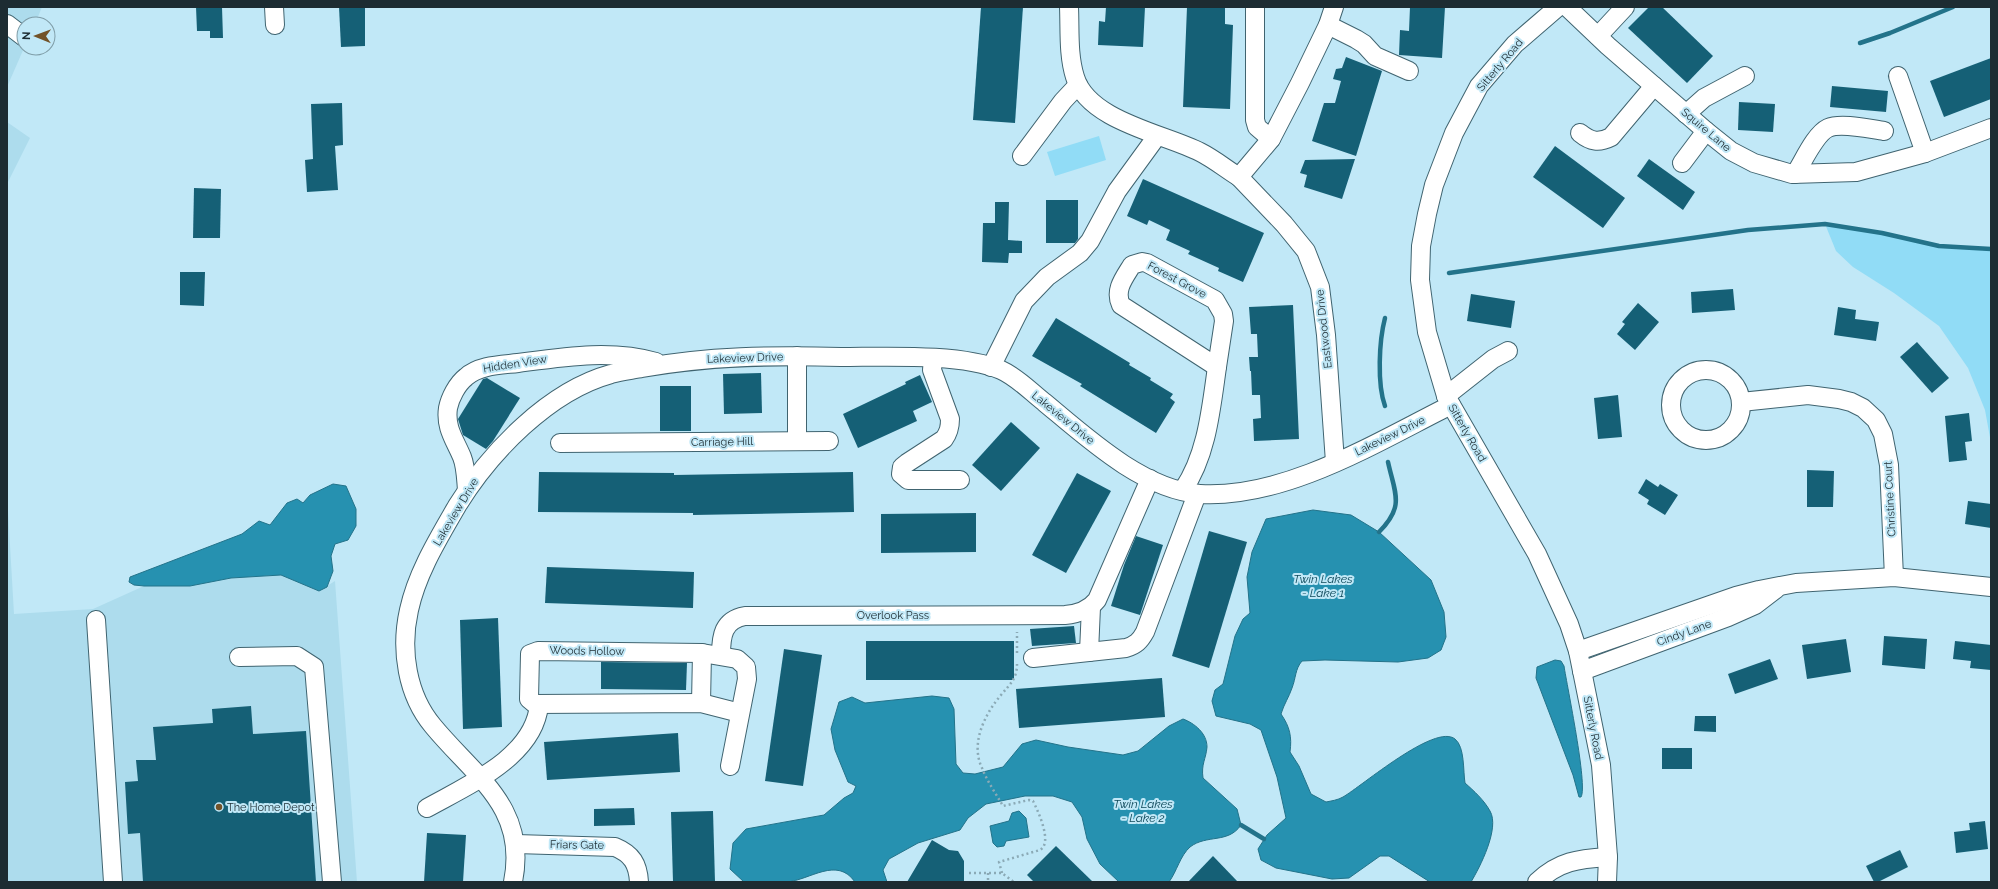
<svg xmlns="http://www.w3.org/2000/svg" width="1998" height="889" viewBox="0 0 1998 889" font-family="Raleway,sans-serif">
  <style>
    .built { fill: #addced }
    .green { fill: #91dcf6 }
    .water { fill: #2691b0; stroke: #23738a }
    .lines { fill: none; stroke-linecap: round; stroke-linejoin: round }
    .stream { stroke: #23738a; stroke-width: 4.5 }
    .building { fill: #156076 }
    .minor-casing { stroke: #406470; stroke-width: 20 }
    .path { stroke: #8baab6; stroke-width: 2.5; stroke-dasharray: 2 3; stroke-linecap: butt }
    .minor { stroke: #fff; stroke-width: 18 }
    .poi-dot { fill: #725228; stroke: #c1e8f7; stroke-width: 1.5 }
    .labels { text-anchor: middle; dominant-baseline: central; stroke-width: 4; stroke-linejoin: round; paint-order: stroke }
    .street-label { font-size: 11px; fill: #1d2c32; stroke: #c1e8f7 }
    .poi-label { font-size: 11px; fill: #1d2c32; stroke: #c1e8f7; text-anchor: start }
    .water-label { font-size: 12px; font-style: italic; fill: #0e4859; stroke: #c1e8f7 }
  </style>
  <rect width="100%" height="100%" fill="#c1e8f7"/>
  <g class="built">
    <path d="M7,7H42L35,24H24V48L7,87Z"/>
    <path d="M7,122L30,138L7,184Z"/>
    <path d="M7,493L14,614L93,609L144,586H190L231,578L281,575L319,591L335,581L357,882H7Z"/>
  </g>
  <g class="green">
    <path d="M1099,136L1106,160L1055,176L1047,152Z"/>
    <path d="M1825,224L1891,235L1939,246L1991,249V443L1985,410L1968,368L1939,326L1894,293L1853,267L1836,251Z"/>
  </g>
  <g class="water">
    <path d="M333,484L346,486L356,509V526L348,540L335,544L331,556L333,571L327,587L319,591L281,575L231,578L190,586H144L134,585L129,582L130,577L242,534L259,521L270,525L287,503L297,499L303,503L310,495Z"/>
    <path d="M1313,510L1351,515L1379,532L1431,580L1444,612L1446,637L1441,650L1428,658L1398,662L1325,660L1302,661C1295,669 1296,678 1292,688C1289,697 1284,704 1281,714C1290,727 1292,737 1290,752L1299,766L1311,794L1326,802C1331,801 1338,800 1343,797C1362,786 1435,723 1455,739C1465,747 1463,771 1465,783C1474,791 1484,800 1490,811C1500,828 1480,867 1471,882H1430L1389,856H1380L1349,878L1332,879L1276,868L1261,860L1258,849L1267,835L1286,818L1277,777L1261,730L1250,724L1216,716L1212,701L1215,690L1223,684L1235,636L1243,619L1250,613L1247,577L1252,552L1266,519Z"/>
    <path d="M1555,660L1561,661L1564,666C1567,686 1588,786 1581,797H1579L1573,775L1536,678L1537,667Z"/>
    <path d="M932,696L949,698L954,709L956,764L963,773L975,774L1003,767L1022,744L1036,740L1068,747L1123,755L1138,751L1169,726L1183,719C1194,723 1207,733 1207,747C1206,759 1201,764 1203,778L1237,809L1241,825C1228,844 1207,834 1190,847C1180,856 1177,871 1169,882H1119L1100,864L1087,839L1082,817L1072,802L1053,796H1025L986,804L968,818L960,830L918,843L889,859L883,870L887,882H855C837,856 810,880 787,882C773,883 758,882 744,882L730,869L733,843L746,829L824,815L844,798L853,793L856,786L848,782L835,750L831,729L839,702L852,697L865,703Z"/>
    <path d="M1019,811L1026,818L1029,837L1006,841L1004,846L997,847L993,843L990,826L1009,821L1012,813Z"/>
  </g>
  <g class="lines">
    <g class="stream">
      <path d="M1860,43L1890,33L1953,7"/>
      <path d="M1449,273L1748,230L1825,224L1882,233L1939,246L1991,249"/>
      <path d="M1385,318C1379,341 1377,384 1385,406"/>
      <path d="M1379,532C1405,506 1395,494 1388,462"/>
      <path d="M1241,825L1264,839"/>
    </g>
  </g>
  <g class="building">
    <path d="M196,7H222L223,38H210V31H197Z"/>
    <path d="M339,7H365V46L341,47Z"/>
    <path d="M981,7H1023L1015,123L973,120Z"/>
    <path d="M1106,7H1145L1143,47L1098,45L1099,21L1105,22Z"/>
    <path d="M1187,7H1225V24L1233,25L1230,109L1183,107Z"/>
    <path d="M1410,7H1445L1442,58L1399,55L1400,30L1409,31Z"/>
    <path d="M1649,7H1662L1713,56L1687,83L1628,28Z"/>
    <path d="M1346,57L1382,71L1356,156L1312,141L1324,103H1335L1341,81L1333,79L1336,69L1342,68Z"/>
    <path d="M1991,58V99L1944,117L1930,81Z"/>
    <path d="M1832,86L1888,91L1886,112L1830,107Z"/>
    <path d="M1739,102L1775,104L1773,132L1738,130Z"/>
    <path d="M342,103L343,145L335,146L338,190L307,192L305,160L313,159L311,104Z"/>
    <path d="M1555,146L1625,198L1603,228L1533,177Z"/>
    <path d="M1355,159L1342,199L1304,187L1307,175L1300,173L1305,160Z"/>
    <path d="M1649,159L1695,192L1683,210L1637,176Z"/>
    <path d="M1143,179L1264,233L1243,282L1218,271L1219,268L1188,254L1190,251L1166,240L1170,230L1149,220L1147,225L1127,216Z"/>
    <path d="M194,188L221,189L220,238H193Z"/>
    <path d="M1046,200H1078V239L1075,243H1046Z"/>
    <path d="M995,202H1009L1008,240L1022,241V253H1009L1008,263L982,262L983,223H995Z"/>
    <path d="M180,272H205L204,306L180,305Z"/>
    <path d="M1733,289L1735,310L1692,313L1691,292Z"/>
    <path d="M1471,294L1515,301L1511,328L1467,321Z"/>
    <path d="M1638,303L1659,322L1635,350L1617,334L1625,324L1622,322Z"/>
    <path d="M1293,305L1299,439L1254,441L1253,419L1261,418L1260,395H1252L1251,371H1250L1249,357H1258L1257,334H1251L1249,307Z"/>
    <path d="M1838,307L1856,310L1855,319L1879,322L1876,341L1834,335Z"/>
    <path d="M1056,318L1130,363L1129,365L1151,378L1150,380L1173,394L1170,398L1175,402L1156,433L1080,386L1082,384L1032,356Z"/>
    <path d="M1917,342L1949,378L1932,393L1900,357Z"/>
    <path d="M761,373L762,413L724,414L723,374Z"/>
    <path d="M920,375L932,402L913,411L917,421L858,448L843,414L906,384L905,382Z"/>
    <path d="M487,378L520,398L493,441L486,449L463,435L458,419L483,379Z"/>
    <rect x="660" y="386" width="31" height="45"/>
    <path d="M1618,395L1622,437L1598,439L1594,398Z"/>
    <path d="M1969,413L1972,441L1965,442L1967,460L1949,462L1945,416Z"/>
    <path d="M1011,422L1040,448L1001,491L972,465Z"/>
    <path d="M1807,470L1834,471L1833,507H1807Z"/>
    <path d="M539,472L674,473V475L853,472L854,512L693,515V513L538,512Z"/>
    <path d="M1077,473L1111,491L1066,573L1032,555Z"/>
    <path d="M1646,479L1658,487L1660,484L1678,495L1665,515L1647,504L1649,500L1638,493Z"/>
    <path d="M1968,501L1991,504V528L1965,524Z"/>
    <path d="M976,513V552L881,553V514Z"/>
    <path d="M1209,531L1247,542L1209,668L1172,656Z"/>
    <path d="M1136,536L1163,545L1140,615L1111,606L1124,565Z"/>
    <path d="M547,567L694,572L693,608L545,603Z"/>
    <path d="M498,618L502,727L463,729L460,620Z"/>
    <path d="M1074,626L1076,643L1032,646L1030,629Z"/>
    <path d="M1884,636L1927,639L1925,669L1882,665Z"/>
    <path d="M1846,639L1851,672L1807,679L1802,645Z"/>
    <rect x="866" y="641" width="148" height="39"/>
    <path d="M1955,641L1991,645V670L1970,668L1971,661L1953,659Z"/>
    <path d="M784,649L822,655L803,786L765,781Z"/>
    <path d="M1770,659L1778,679L1735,694L1728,674Z"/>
    <path d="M601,662L687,663L686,690L601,689Z"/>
    <path d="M1162,678L1165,717L1019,728L1016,689Z"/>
    <path d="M251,706L253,734L306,731L316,882H143L140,833L128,834L125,782L138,781L136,760H156L153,727L213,723L212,709Z"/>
    <path d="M1695,716H1716V732L1694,731Z"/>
    <path d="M678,733L680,772L547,780L544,742Z"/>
    <rect x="1662" y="748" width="30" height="21"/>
    <path d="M634,808L635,825L594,826V809Z"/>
    <path d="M713,811L715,882H673L671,812Z"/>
    <path d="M1985,821L1988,849L1956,853L1954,832L1970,830L1969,823Z"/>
    <path d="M427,833L466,835L463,882H424Z"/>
    <path d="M932,840L949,850L958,851L964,861V882H907Z"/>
    <path d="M1056,846L1093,882H1034L1027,875Z"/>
    <path d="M1900,850L1908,867L1878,882H1874L1866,866Z"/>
    <path d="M1213,856L1238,882H1188Z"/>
  </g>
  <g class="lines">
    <g class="minor-casing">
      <g id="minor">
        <path d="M274,7L275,25"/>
        <path d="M1069,7C1070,30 1068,55 1075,77C1088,121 1165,134 1200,152C1214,159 1226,169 1239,177L1271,139L1300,83L1328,25L1334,7"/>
        <path d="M1255,7V120L1257,127L1271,139"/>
        <path d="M1558,7L1515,44L1479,86L1454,133L1434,185L1427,214L1421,246L1420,280L1427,332L1446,396L1537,554L1569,624L1578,651L1601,765L1608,857L1607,882"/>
        <path d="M1567,7L1608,46L1706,131L1731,151L1754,163L1792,174L1856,172L1925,153L1991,128"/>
        <path d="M7,24L24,37"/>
        <path d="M1328,25L1356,39L1364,44L1375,56L1409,71"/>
        <path d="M1598,36L1625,7"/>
        <path d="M1898,76L1925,153"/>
        <path d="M1686,114L1704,98L1745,76"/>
        <path d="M1580,133C1591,142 1599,143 1611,137L1654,86"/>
        <path d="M1022,156L1063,101L1078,85"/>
        <path d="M1682,163L1706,131"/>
        <path d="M1795,174C1803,162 1815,134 1828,128C1841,122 1870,129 1884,131"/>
        <path d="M1239,177L1284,224L1306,251L1320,287L1326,335L1335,462"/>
        <path d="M1142,262L1147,263L1215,300L1223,314L1224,321L1217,367L1121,305C1114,290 1124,278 1132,265Z"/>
        <path d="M797,356V441"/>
        <path d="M933,359L932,370L950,419C950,427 949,432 944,439L907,463L902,467L901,474L908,480H960"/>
        <path d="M991,367L1024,301L1047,277L1080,253L1090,241L1117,191L1157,136"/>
        <circle cx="1706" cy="405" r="35"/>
        <path d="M1446,396L1493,359L1508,351"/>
        <path d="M1741,402L1808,395L1839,399L1851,402L1863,408L1876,420L1883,434L1889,465L1894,577"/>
        <path d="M560,443L829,441"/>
        <path d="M467,490C466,479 466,467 462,457C455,440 445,428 448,408C450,398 457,384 466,377C479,365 501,365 518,363C563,357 611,349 656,362"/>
        <path d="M1183,490C1207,455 1211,409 1217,367"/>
        <path d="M96,620L113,882"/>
        <path d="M1578,651L1736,596L1759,590L1796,583L1894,577L1991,587"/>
        <path d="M1089,652L1091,607"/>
        <path d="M721,655C721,636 723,620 745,616L1065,615C1078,614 1089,610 1097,600L1150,479"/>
        <path d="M239,657L297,656L314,667L332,882"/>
        <path d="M1033,658L1126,648C1136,645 1140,641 1145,632L1197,494"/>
        <path d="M1582,671L1728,617L1755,605L1776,589"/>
        <path d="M701,703L702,653"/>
        <path d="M730,766L747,679L746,667L737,659L702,653L538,651L530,654L529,699L535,704L701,703L740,713"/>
        <path d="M427,808C468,785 534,757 539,705"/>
        <path d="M516,844L615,847C632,854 638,864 639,882"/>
        <path d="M513,882C528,807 475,777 433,726C407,695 400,650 409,610C417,573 438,539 457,506C490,452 549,391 611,374C621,371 632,370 642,368C707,356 774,355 841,357C884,357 961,353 1001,370C1017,377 1030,391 1044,402C1086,437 1143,490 1200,494C1285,499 1377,442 1451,405"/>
        <path d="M1537,882C1559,861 1578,859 1608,857"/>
      </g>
    </g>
    <g class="path">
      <path d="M1017,653V632"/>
      <path d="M969,873H1002L1014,882"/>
      <path d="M988,873V882"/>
      <path d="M1002,873L999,862L1040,850C1053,843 1038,811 1033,801L1029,800L1003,806C996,794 987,781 982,768C970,743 985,714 1001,695C1010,684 1017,679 1017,664"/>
    </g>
    <use href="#minor" class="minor"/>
  </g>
  <circle class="poi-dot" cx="219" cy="807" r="4"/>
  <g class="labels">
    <g class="street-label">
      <text transform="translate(1500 65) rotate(-50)">Sitterly Road</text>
      <text transform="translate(1706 130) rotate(40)">Squire Lane</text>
      <text transform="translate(1177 280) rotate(28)">Forest Grove</text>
      <text transform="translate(1324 329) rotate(-96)">Eastwood Drive</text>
      <text transform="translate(745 358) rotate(-2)">Lakeview Drive</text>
      <text transform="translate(515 364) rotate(-9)">Hidden View</text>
      <text transform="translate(1063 418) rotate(39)">Lakeview Drive</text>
      <text transform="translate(1467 433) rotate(60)">Sitterly Road</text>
      <text transform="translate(1390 436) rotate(-26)">Lakeview Drive</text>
      <text transform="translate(722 442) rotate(-1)">Carriage Hill</text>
      <text transform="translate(1890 499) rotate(-93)">Christine Court</text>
      <text transform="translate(456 512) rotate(-59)">Lakeview Drive</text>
      <text x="893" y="615">Overlook Pass</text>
      <text transform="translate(1684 633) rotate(-20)">Cindy Lane</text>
      <text transform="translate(587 651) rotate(1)">Woods Hollow</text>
      <text transform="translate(1593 728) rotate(79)">Sitterly Road</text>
      <text transform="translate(577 845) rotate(1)">Friars Gate</text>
    </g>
    <g class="poi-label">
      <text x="227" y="807">The Home Depot</text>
    </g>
    <g class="water-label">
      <text x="1323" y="579">Twin Lakes<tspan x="1323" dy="14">- Lake 1</tspan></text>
      <text x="1143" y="804">Twin Lakes<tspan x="1143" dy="14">- Lake 2</tspan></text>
    </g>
  </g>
  <rect width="1998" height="889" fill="none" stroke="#1d2c32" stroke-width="16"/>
  <g transform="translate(36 36) rotate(271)"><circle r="19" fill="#c1e8f7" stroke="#7f9da8"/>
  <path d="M0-3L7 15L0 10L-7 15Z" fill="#725228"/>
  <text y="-6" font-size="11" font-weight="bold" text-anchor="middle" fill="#1d2c32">N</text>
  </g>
</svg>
